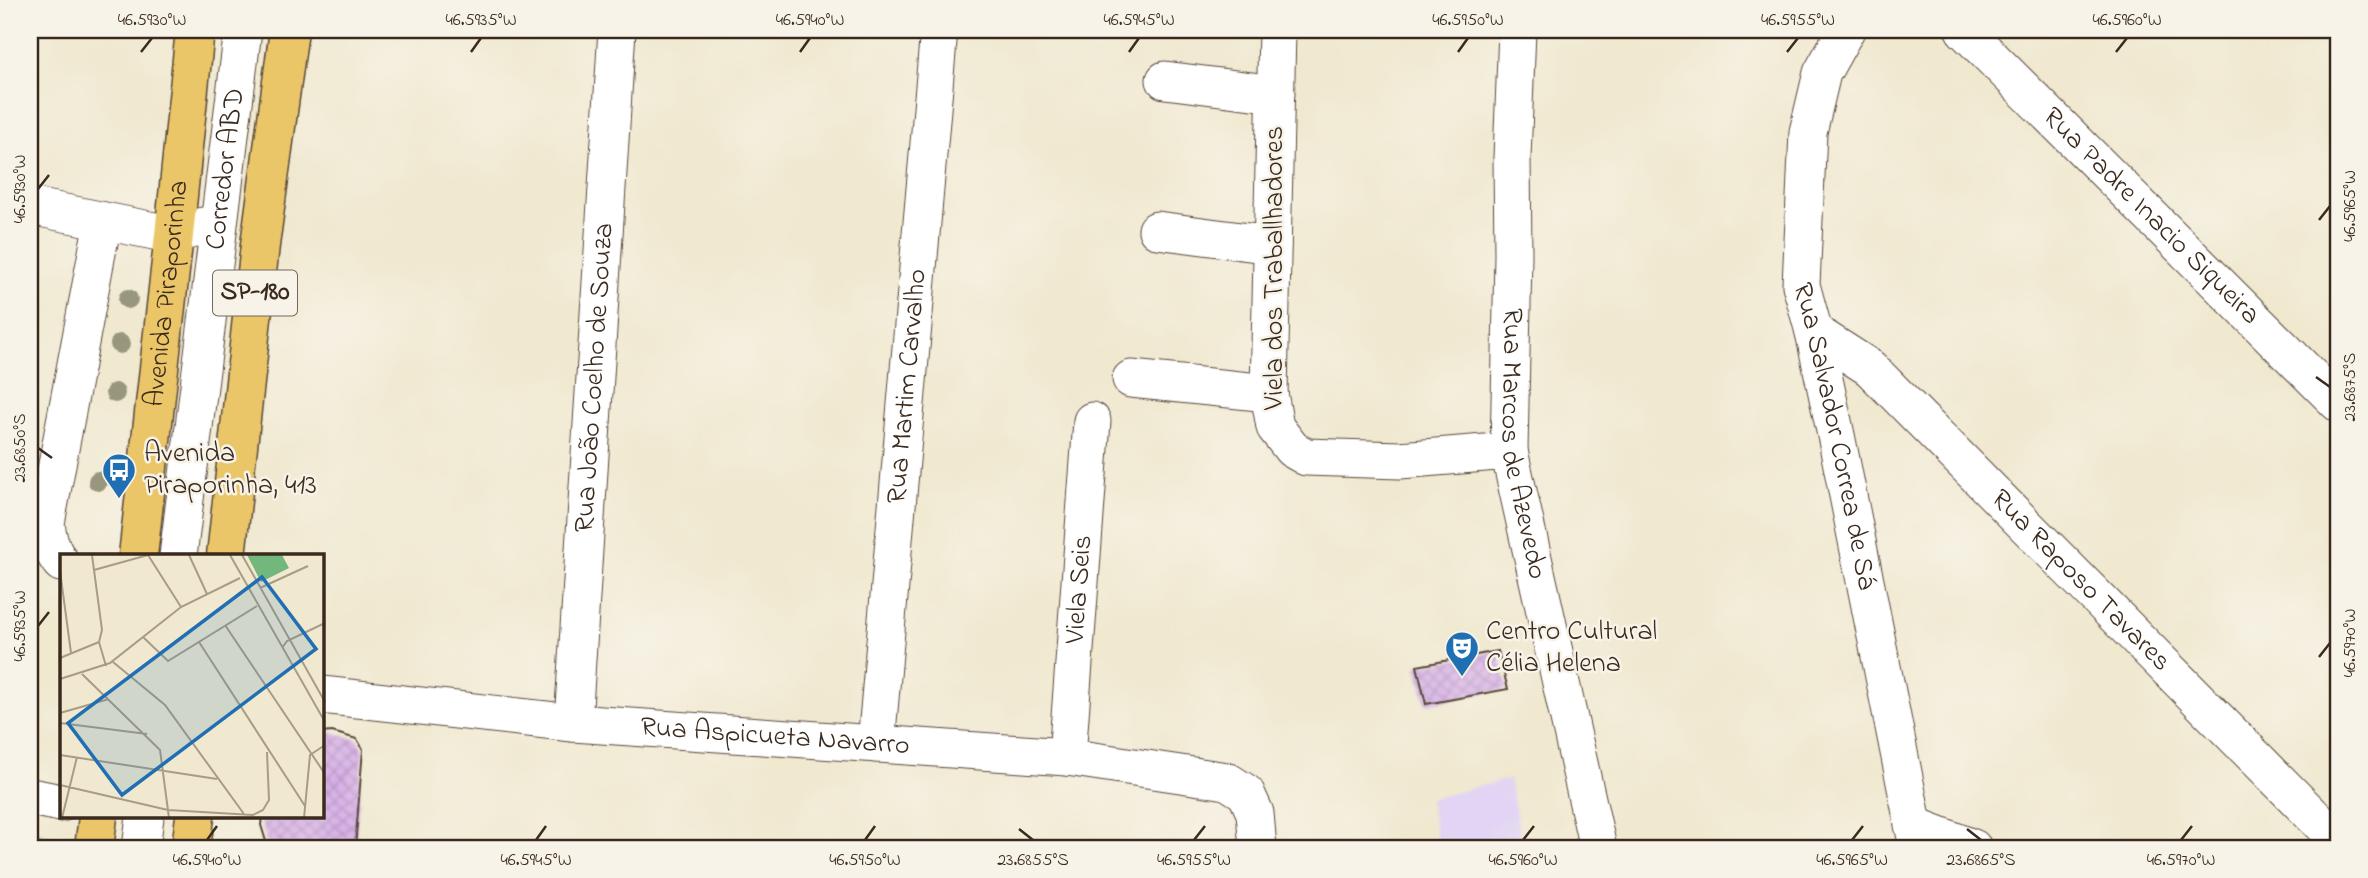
<svg xmlns="http://www.w3.org/2000/svg" width="2368" height="878" viewBox="0 0 2368 878" font-family="'Indie Flower',sans-serif">
  <style>
    .built { fill: #e1d4f4 }
    .industrial { fill: url(#industrial-grid) }
    .building { fill: url(#building-cross-hatch) }
    .lines { fill: none; stroke-linecap: round; stroke-linejoin: round }
    .minor-casing { stroke: #564639; stroke-width: 39 }
    .major-casing { stroke: #564639; stroke-width: 41 }
    .minor { stroke: #fff; stroke-width: 37 }
    .major { stroke: #ebc669; stroke-width: 38 }
    .tree { fill: #98977e }
    .ticks { fill: none; stroke: #3b2a1e; stroke-width: 2.5 }
    .labels { text-anchor: middle; dominant-baseline: central; stroke-width: 5; stroke-linejoin: round; paint-order: stroke }
    .shield { fill: #f7f3e8; stroke: #73665b; stroke-width: 2 }
    .shield-label { font-size: 26px; font-weight: bold; fill: #3b2a1e }
    .street-label { font-size: 28px; fill: #3b2a1e; stroke: #f7f3e8 }
    .poi-label { font-size: 28px; fill: #3b2a1e; stroke: #f7f3e8; text-anchor: start }
    .inset-road { fill: none; stroke: #a89c88; stroke-width: 2 }
    .view { fill: #1f6fb2; fill-opacity: 0.15; stroke: #1f6fb2; stroke-width: 3.5 }
    .inset-edge { fill: none; stroke: #3b2a1e; stroke-width: 3.5 }
    .neatline { fill: none; stroke: #3b2a1e; stroke-width: 2.5 }
    .ticks-label { font-size: 18px; text-anchor: middle; fill: #3b2a1e }
  </style>
  <defs>
    <pattern id="industrial-grid" width="8" height="8" patternUnits="userSpaceOnUse" patternTransform="scale(1.75)"><rect width="8" height="8" fill="#c5c0db"/><path d="M0 4h8M4 0v8" fill="none" stroke="#aaa5bc"/></pattern>
    <pattern id="building-cross-hatch" width="8" height="8" patternUnits="userSpaceOnUse" patternTransform="scale(1.75)"><rect width="8" height="8" fill="#d2a6e8"/><path d="M0 0l8 8M0 8l8-8" fill="none" stroke="#ac87bb"/></pattern>
  </defs>
  <rect width="100%" height="100%" fill="#f7f3e8"/>
  <filter id="ink" filterUnits="userSpaceOnUse"><feTurbulence type="fractalNoise" baseFrequency=".0143" numOctaves="2"/><feDisplacementMap in="SourceGraphic" scale="14" xChannelSelector="R" yChannelSelector="G"/><feConvolveMatrix kernelMatrix="1 2 1 2 8 2 1 2 1" color-interpolation-filters="sRGB"/></filter>
  <filter id="wash" filterUnits="userSpaceOnUse"><feTurbulence type="fractalNoise" baseFrequency=".00686" numOctaves="4" result="noise"/><feDisplacementMap in="SourceGraphic" scale="28" xChannelSelector="R" yChannelSelector="G"/><feGaussianBlur stdDeviation="1.57" result="paint"/><feColorMatrix in="noise" values="0 0 0 0 0 0 0 0 0 0 0 0 0 0 0 0 0 1.4 0 .05"/><feComposite in="paint" operator="in"/></filter>
  <g filter="url(#wash)">
    <rect width="100%" height="100%" fill="#f0e8cf"/>
    <path class="built" d="M1509,779L1523,848H1439L1429,799Z"/>
    <path class="industrial" d="M30,828L56,839L55,848H30Z"/>
    <g id="blocks">
      <g class="building">
        <path d="M1498,651L1508,689L1426,704L1417,666Z"/>
        <path d="M332,732L357,739L363,749L355,848H268L261,825L262,817H322V733Z"/>
      </g>
    </g>
  </g>
  <g filter="url(#ink)">
    <use href="#blocks" fill-opacity="0" stroke="#564639" stroke-width="2"/>
    <g class="lines">
      <g class="minor-casing">
        <g id="minor">
          <path d="M1277,30L1269,393L1275,427L1292,449L1306,457L1400,460L1509,451"/>
          <path id="s1" d="M1517,30L1512,158L1513,255L1509,451L1598,848"/>
          <path id="s2" d="M1846,30L1822,73L1808,132L1801,285L1814,332L1837,440L1918,848"/>
          <path id="s3" d="M1964,30L2338,403"/>
          <path d="M1165,80L1276,94"/>
          <path d="M30,206L174,235L203,226"/>
          <path d="M1157,230L1272,245"/>
          <path id="s4" d="M1814,332L1870,368L2338,841"/>
          <path d="M1131,379L1269,393"/>
          <path id="s5" d="M178,556L243,30"/>
          <path d="M61,563C51,551 48,539 46,523L103,221"/>
          <path id="s6" d="M322,695L573,723L1067,757L1227,781L1246,793L1255,813L1258,848"/>
          <path id="s7" d="M573,723L617,30"/>
          <path id="s8" d="M876,744L939,30"/>
          <path id="s9" d="M1067,757L1092,421"/>
          <path d="M30,797L61,803"/>
          <path d="M1913,825L1973,848"/>
          <path d="M141,848L145,817"/>
        </g>
      </g>
      <g class="major-casing">
        <g id="major">
          <path id="s10" d="M138,556L174,235L195,30"/>
          <path d="M226,556L260,245L289,30"/>
          <path d="M94,848L98,817"/>
          <path d="M191,848L195,817"/>
        </g>
      </g>
      <use href="#minor" class="minor"/>
      <use href="#major" class="major"/>
    </g>
    <g class="tree">
      <circle cx="128" cy="299" r="10"/>
      <circle cx="120" cy="344" r="10"/>
      <circle cx="115" cy="393" r="10"/>
      <circle cx="98" cy="481" r="10"/>
    </g>
  </g>
  <path class="ticks" d="M141,52L152,38M471,52L481,38M800,52L810,38M1129,52L1139,38M1458,52L1468,38M1787,52L1798,38M2116,52L2127,38M38,189L49,175M2319,220L2330,206M2316,377L2330,387M38,448L52,458M38,626L49,612M2319,657L2330,643M1019,829L1033,840M1967,829L1981,840M207,840L217,826M536,840L546,826M865,840L875,826M1194,840L1205,826M1523,840L1534,826M1852,840L1863,826M2181,840L2192,826"/>
  <defs>
    <g id="bus-pin" transform="scale(1.75)"><path d="M0 17L-7.5 6A9.5 9.5 0 1 1 7.5 6Z" fill="#1f6fb2" stroke="#f7f3e8"/><path d="M-5-6H5V4H4V6H2V4H-2V6H-4V4H-5ZM-3.5-4V0h7V-4ZM-3.5 1.2v1.5H-2V1.2ZM2 1.2v1.5H3.5V1.2Z" fill="#fff"/></g>
    <g id="theatre-pin" transform="scale(1.75)"><path d="M0 17L-7.5 6A9.5 9.5 0 1 1 7.5 6Z" fill="#1f6fb2" stroke="#f7f3e8"/><path d="M-5-5.5Q0-4 5-5.5V0Q5 5 0 6Q-5 5-5 0ZM-3.3-2.5H-1v1.5H-3.3ZM1-2.5H3.3v1.5H1ZM-2.8 1Q0 5.5 2.8 1Z" fill="#fff"/></g>
  </defs>
  <g fill-rule="evenodd">
    <use href="#bus-pin" x="119" y="470"/>
    <use href="#theatre-pin" x="1462" y="648"/>
  </g>
  <g class="labels">
    <rect class="shield" x="213" y="270.5" width="84" height="45" rx="5"/>
    <g class="shield-label">
      <text x="255" y="293">SP-180</text>
    </g>
    <g class="street-label">
      <text stroke="none"><textPath href="#s5" startOffset="390">Corredor ABD</textPath></text>
      <text stroke="none"><textPath href="#s3" startOffset="264">Rua Padre Inacio Siqueira</textPath></text>
      <text transform="translate(1275 268) rotate(-90)">Viela dos Traballhadores</text>
      <text stroke="none"><textPath href="#s10" startOffset="264">Avenida Piraporinha</textPath></text>
      <text stroke="none"><textPath href="#s7" startOffset="346">Rua João Coelho de Souza</textPath></text>
      <text stroke="none"><textPath href="#s8" startOffset="359">Rua Martim Carvalho</textPath></text>
      <text stroke="none"><textPath href="#s2" startOffset="418">Rua Salvador Correa de Sá</textPath></text>
      <text stroke="none"><textPath href="#s1" startOffset="415">Rua Marcos de Azevedo</textPath></text>
      <text stroke="none"><textPath href="#s4" startOffset="366">Rua Raposo Tavares</textPath></text>
      <text stroke="none"><textPath href="#s9" startOffset="168">Viela Seis</textPath></text>
      <text stroke="none"><textPath href="#s6" startOffset="455">Rua Aspicueta Navarro</textPath></text>
    </g>
    <g class="poi-label">
      <text x="144" y="454">Avenida<tspan x="144" dy="32">Piraporinha, 413</tspan></text>
      <text x="1486" y="632">Centro Cultural<tspan x="1486" dy="32">Célia Helena</tspan></text>
    </g>
  </g>
  <g transform="translate(60 554)">
    <rect width="264" height="264" fill="#f0e8cf"/>
    <path d="M187,1H222L229,14L201,28Z" fill="#72b77b"/>
    <path class="inset-road" d="M32,1L42,76L39,88L46,112M88,1L121,53M129,1L147,40M170,1L265,168M182,1L265,148M34,16L88,1M0,17L11,99M200,34L248,12M165,71L265,220M83,83L108,107L197,52M139,88L245,252M222,94L227,87L265,69M0,104L39,88M53,108L105,151L184,260M22,120L100,196L109,264M0,125L50,109L121,53L180,24M0,159L49,145M0,169L87,180M0,201L157,225M0,231L108,256L193,261L203,256L209,246L207,198M2,264L17,203M244,264L250,201L265,191"/>
    <path class="view" d="M202,23L256,95L62,241L8,169Z"/>
    <rect width="264" height="264" class="inset-edge"/>
  </g>
  <rect width="2368" height="878" fill="none" stroke="#f7f3e8" stroke-width="77"/>
  <rect x="38" y="38" width="2292" height="802" class="neatline"/>
  <g class="ticks-label">
    <text x="152" y="25">46.5930°W</text>
    <text x="481" y="25">46.5935°W</text>
    <text x="810" y="25">46.5940°W</text>
    <text x="1139" y="25">46.5945°W</text>
    <text x="1468" y="25">46.5950°W</text>
    <text x="1798" y="25">46.5955°W</text>
    <text x="2127" y="25">46.5960°W</text>
    <text transform="translate(19 189) rotate(-90)" y="6">46.5930°W</text>
    <text transform="translate(2349 206) rotate(-90)" y="6">46.5965°W</text>
    <text transform="translate(2349 387) rotate(-90)" y="6">23.6875°S</text>
    <text transform="translate(19 448) rotate(-90)" y="6">23.6850°S</text>
    <text transform="translate(19 626) rotate(-90)" y="6">46.5935°W</text>
    <text transform="translate(2349 643) rotate(-90)" y="6">46.5970°W</text>
    <text x="207" y="865">46.5940°W</text>
    <text x="536" y="865">46.5945°W</text>
    <text x="865" y="865">46.5950°W</text>
    <text x="1033" y="865">23.6855°S</text>
    <text x="1194" y="865">46.5955°W</text>
    <text x="1523" y="865">46.5960°W</text>
    <text x="1852" y="865">46.5965°W</text>
    <text x="1981" y="865">23.6865°S</text>
    <text x="2181" y="865">46.5970°W</text>
  </g>
</svg>
